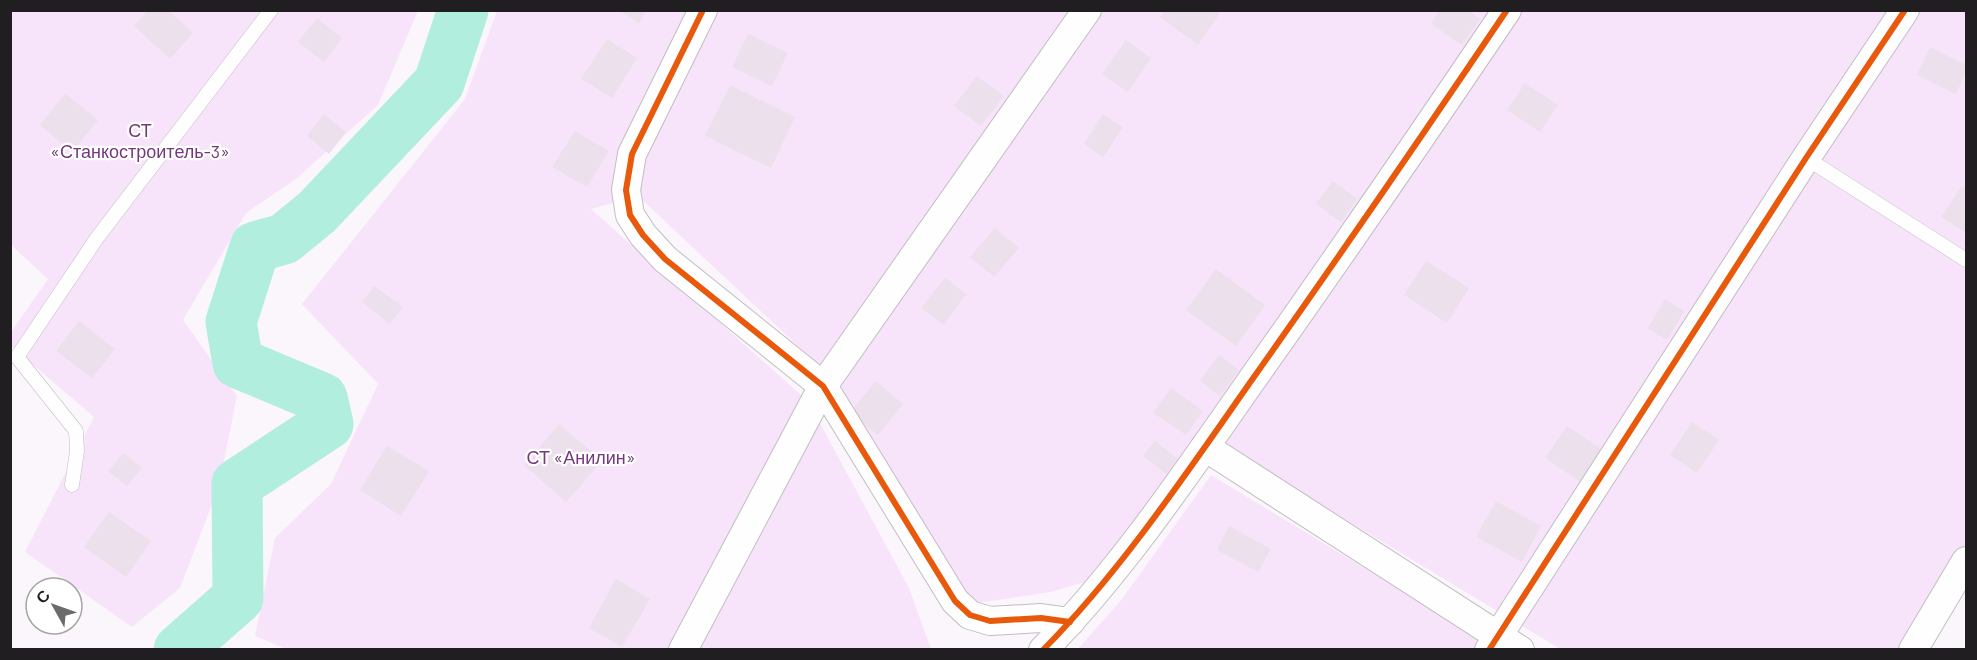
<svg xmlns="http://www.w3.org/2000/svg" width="1977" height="660" viewBox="0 0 1977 660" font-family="Barlow,sans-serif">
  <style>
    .green { fill: #f8e4fa }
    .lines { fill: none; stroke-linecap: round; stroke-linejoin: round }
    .river { stroke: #b1eedd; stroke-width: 51 }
    .building { fill: #ece0ed }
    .lane-casing { stroke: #c1bdc1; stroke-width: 15 }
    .street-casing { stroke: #c1bdc1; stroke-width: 30 }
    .lane { stroke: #fefefe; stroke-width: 14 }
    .street { stroke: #fefefe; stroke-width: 28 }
    .cycleway-casing { stroke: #fff; stroke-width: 10 }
    .cycleway { stroke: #e8590c; stroke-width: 6 }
    .labels { text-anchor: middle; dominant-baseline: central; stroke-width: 4.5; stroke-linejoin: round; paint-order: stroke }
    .park-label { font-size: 18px; fill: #75387c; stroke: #fff }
  </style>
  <rect width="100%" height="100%" fill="#fbf6fb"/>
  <g class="green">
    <path d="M11,11H418L378,105L296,179L246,213L183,320L237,396L219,486L180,588L132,627L25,552L94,417L11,346V332L48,279L11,245Z"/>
    <path d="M497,11H1966V543L1903,649H1560L1237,454L1196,437L1095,579L1051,592L970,604L831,377L638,196L591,209L808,401L909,588L931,649L288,650L255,636L275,538L331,484L378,384L302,304L465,99Z"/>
    <path d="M1211,475L1449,619L1495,650H1077L1122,599Z"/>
  </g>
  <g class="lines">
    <path class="river" d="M179,650L238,598L237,484L328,424L322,398L238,363L231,322L255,247L284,239L317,212L439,83L463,10"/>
  </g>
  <g class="building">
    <path d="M148,10H168L193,33L170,59L134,26Z"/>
    <path d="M618,10H646L639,23Z"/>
    <path d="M1165,10H1222L1198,45L1160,17Z"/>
    <path d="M1439,10H1467L1480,19L1462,45L1431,24Z"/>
    <path d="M317,18L342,38L324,62L298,42Z"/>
    <path d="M748,34L788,53L772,86L732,67Z"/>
    <path d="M607,39L637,58L612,98L581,79Z"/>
    <path d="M1126,40L1151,58L1128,92L1102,74Z"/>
    <path d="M1930,47L1966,65V71L1956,94L1917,75Z"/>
    <path d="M977,76L1004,96L981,126L954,106Z"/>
    <path d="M1525,83L1558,105L1540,132L1507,110Z"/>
    <path d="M730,85L795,117L771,168L705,136Z"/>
    <path d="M65,93L98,120L72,152L40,125Z"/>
    <path d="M324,114L346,132L329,154L307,136Z"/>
    <path d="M1103,114L1123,127L1103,157L1084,144Z"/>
    <path d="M575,131L609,151L587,187L552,167Z"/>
    <path d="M1333,181L1357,199L1341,222L1316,204Z"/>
    <path d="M1962,186L1966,189V229L1964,232L1941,217Z"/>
    <path d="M995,228L1019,248L994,277L970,257Z"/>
    <path d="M1426,261L1469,288L1447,323L1404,295Z"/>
    <path d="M1216,269L1265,305L1236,346L1186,310Z"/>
    <path d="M945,278L966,294L944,325L921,308Z"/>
    <path d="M374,286L403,307L390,324L362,302Z"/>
    <path d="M1665,299L1684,311L1667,340L1648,328Z"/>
    <path d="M79,321L115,349L92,378L56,351Z"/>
    <path d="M1219,355L1239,370L1220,396L1200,381Z"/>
    <path d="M876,381L903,404L878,435L850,412Z"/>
    <path d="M1171,388L1203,411L1186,435L1153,413Z"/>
    <path d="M1692,422L1719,440L1697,473L1670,455Z"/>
    <path d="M559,424L602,461L566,502L524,465Z"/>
    <path d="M1567,426L1602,450L1580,482L1545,458Z"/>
    <path d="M1155,441L1178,459L1167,474L1143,456Z"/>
    <path d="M387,446L429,471L401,516L360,490Z"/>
    <path d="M124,453L142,468L127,486L108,471Z"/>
    <path d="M1496,501L1541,526L1522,562L1476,537Z"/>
    <path d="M109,512L151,541L126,577L84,547Z"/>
    <path d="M1229,526L1271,549L1258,572L1217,550Z"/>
    <path d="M616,579L650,599L622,647L589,628Z"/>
  </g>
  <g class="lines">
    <g class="lane-casing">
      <g id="lane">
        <path d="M1806,158L1966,260"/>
        <path d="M72,485L77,451L76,431L17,357L97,238L271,10"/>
      </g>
    </g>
    <g class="street-casing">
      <g id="street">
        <path d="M703,10L632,154L626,190L630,215L643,235L665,259L823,386L955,601L970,615L990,621L1041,618L1070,622"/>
        <path d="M1205,447L1520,650"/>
        <path d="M683,650L823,386L1087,10"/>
        <path d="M1043,650C1120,572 1186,474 1249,384C1336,261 1422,136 1507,10"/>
        <path d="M1489,650L1806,158L1905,10"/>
        <path d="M1913,650L1966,561"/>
      </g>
    </g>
    <use href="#lane" class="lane"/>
    <use href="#street" class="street"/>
    <g class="cycleway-casing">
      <g id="cycleway">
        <path d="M703,10L632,154L626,190L630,215L643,235L665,259L823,386L955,601L970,615L990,621L1041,618L1070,622"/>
        <path d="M1043,650C1120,572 1186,474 1249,384C1336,261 1422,136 1507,10"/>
        <path d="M1489,650L1806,158L1905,10"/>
      </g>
    </g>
    <use href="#cycleway" class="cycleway"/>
  </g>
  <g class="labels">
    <g class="park-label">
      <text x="140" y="130">СТ<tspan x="140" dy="21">«Станкостроитель-3»</tspan></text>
      <text x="581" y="457">СТ «Анилин»</text>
    </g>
  </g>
  <rect width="1977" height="660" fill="none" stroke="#211e21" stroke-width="24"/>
  <g transform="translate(54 606) rotate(310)"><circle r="28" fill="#ffffff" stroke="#a6a5a6" stroke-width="1.5"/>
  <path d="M0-4.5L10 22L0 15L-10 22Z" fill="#6d6a6d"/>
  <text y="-9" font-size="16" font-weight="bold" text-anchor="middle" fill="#211e21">С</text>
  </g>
</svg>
